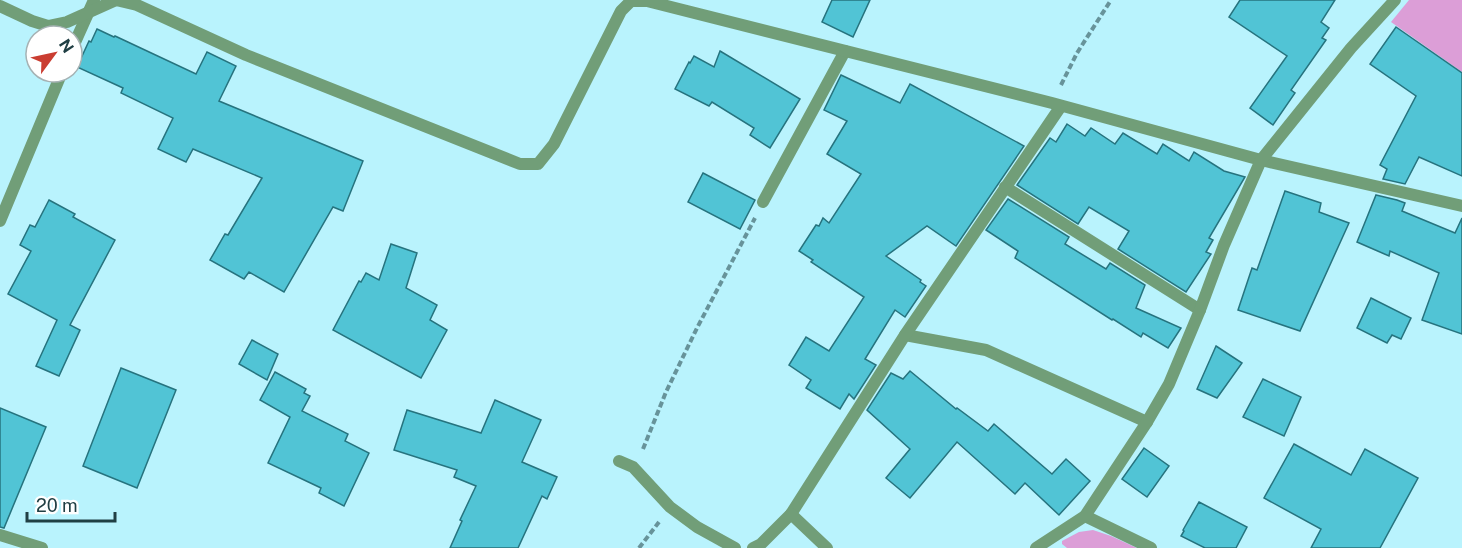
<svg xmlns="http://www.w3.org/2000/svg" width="1462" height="548" viewBox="0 0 1462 548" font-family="'Public Sans',sans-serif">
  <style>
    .forest { fill: #dc9ed7 }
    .building { fill: #51c4d5; stroke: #26737e; stroke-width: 1.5 }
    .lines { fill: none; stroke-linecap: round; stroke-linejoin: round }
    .path { stroke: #67939a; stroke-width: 4; stroke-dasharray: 6 3; stroke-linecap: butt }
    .lane { stroke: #719e78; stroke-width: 12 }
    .street { stroke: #719e78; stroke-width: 12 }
  </style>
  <rect width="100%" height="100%" fill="#b9f3fd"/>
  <g class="forest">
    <path d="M1409,0H1462V72L1391,22Z"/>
    <path d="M1093,530L1111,536L1137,548H1067L1062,544V541L1079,532Z"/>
  </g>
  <g class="building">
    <path d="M832,0H870L853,37L822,22Z"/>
    <path d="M1240,0H1335L1321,22L1329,28L1322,38L1326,40L1291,90L1295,93L1273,125L1250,108L1287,56L1229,17Z"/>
    <path d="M1396,27L1462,73V176L1419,157L1405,184L1383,179L1387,169L1380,165L1416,96L1370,64Z"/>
    <path d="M97,29L114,37L115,36L196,74L207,52L236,66L219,101L363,161L343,211L333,207L284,292L249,272L244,279L210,260L225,234L228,235L262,178L193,149L186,162L158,149L173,118L121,93L123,88L77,67L89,41L91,42Z"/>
    <path d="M720,51L800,99L770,148L750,135L754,128L712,102L709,106L675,89L689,62L690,63L694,56L714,67Z"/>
    <path d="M841,75L900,103L910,84L1024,146L956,246L927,226L886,256L921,280L920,282L926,286L905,317L895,310L865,359L876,365L854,399L849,394L840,409L806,388L811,380L789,365L806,337L829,351L864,297L811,262L813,260L799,251L816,225L819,226L823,218L829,223L861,174L827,154L847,121L824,110Z"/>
    <path d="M1067,124L1085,136L1091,128L1115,144L1123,133L1157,154L1163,144L1189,161L1194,152L1224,171L1245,177L1209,238L1213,240L1206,252L1211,254L1186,292L1118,249L1129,231L1089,207L1078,224L1017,185L1050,138L1056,142Z"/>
    <path d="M703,173L755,200L740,229L688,202Z"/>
    <path d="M1285,191L1321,203L1319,212L1349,223L1300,331L1238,310L1252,268L1257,270Z"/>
    <path d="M1376,195L1397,200L1405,203L1402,211L1455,233L1462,218V334L1422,320L1439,273L1390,251L1389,256L1357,242Z"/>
    <path d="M1008,199L1069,237L1065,244L1106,269L1110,263L1145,285L1136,308L1181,328L1168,348L1143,333L1141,337L1113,319L1112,320L1015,258L1018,251L986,230Z"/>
    <path d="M49,200L75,214L73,217L115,240L70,325L80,330L59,376L36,366L57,320L8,294L31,251L20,245L30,225L35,227Z"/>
    <path d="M391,244L417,253L406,288L437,305L430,320L447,330L421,378L333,330L359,281L361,282L366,273L379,280Z"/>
    <path d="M1371,298L1411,318L1401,339L1392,335L1387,343L1357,328Z"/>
    <path d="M252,340L278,354L267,380L239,364Z"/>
    <path d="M1216,346L1242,363L1217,398L1197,389Z"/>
    <path d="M121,368L176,390L137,488L83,466Z"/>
    <path d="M910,371L956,409L957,408L988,431L994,424L1052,474L1066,459L1090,481L1059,515L1025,483L1015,494L957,442L910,498L886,478L910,449L867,410L891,373L903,379Z"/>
    <path d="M275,372L306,389L304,393L310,396L302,411L348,434L345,441L369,453L344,506L319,493L321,488L268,463L290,417L260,400Z"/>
    <path d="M1263,379L1301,397L1284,436L1243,417Z"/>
    <path d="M495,400L541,420L522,462L557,477L547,499L542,496L518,548H450L462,521L460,520L476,486L454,477L457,470L394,450L407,410L481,433Z"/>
    <path d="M0,408L46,427L4,528L0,527Z"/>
    <path d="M1294,444L1351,475L1365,449L1418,478L1380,548H1311L1321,529L1264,498Z"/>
    <path d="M1144,448L1169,466L1147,497L1122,479Z"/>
    <path d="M1199,502L1247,527L1236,548H1205L1181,536L1184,531L1183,530Z"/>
  </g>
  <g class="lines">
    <g class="path">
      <path d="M1061,85L1077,53L1111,0"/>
      <path d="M643,449L666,392L697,328L755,218"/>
      <path d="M639,548L659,522"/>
    </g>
    <g class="lane">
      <path d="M72,49L94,0"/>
      <path d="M1005,187L1200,310"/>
      <path d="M763,202L845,51"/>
      <path d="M0,221L62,72"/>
      <path d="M905,335L986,350L1147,422"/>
      <path d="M619,461L633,467L670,507L697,527L735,548"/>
      <path d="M791,514L905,335L1061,106"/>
      <path d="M753,548L761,544L791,514L827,548"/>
    </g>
    <g class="street">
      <path d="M0,6L32,21L48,26L67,22L116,0L137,5L246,55L520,164H538L554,144L621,11L631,1H647L1052,103L1261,160L1462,206"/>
      <path d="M1085,516L1151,548"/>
      <path d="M0,535L42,548"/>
      <path d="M1036,548L1085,516L1147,422L1169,384L1200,310L1224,245L1261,160L1351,48L1395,0"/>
    </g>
  </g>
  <g transform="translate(54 54) rotate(57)"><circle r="28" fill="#ffffff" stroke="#a6b2b4" stroke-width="1.5"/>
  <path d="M0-4.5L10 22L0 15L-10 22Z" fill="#ca3d31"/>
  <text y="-9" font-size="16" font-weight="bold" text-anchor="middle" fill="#203f44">N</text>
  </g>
  <path d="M27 512v9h88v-9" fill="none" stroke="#203f44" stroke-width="3"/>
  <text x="36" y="512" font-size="18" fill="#203f44" stroke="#ffffff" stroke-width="4.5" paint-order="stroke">20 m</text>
</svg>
